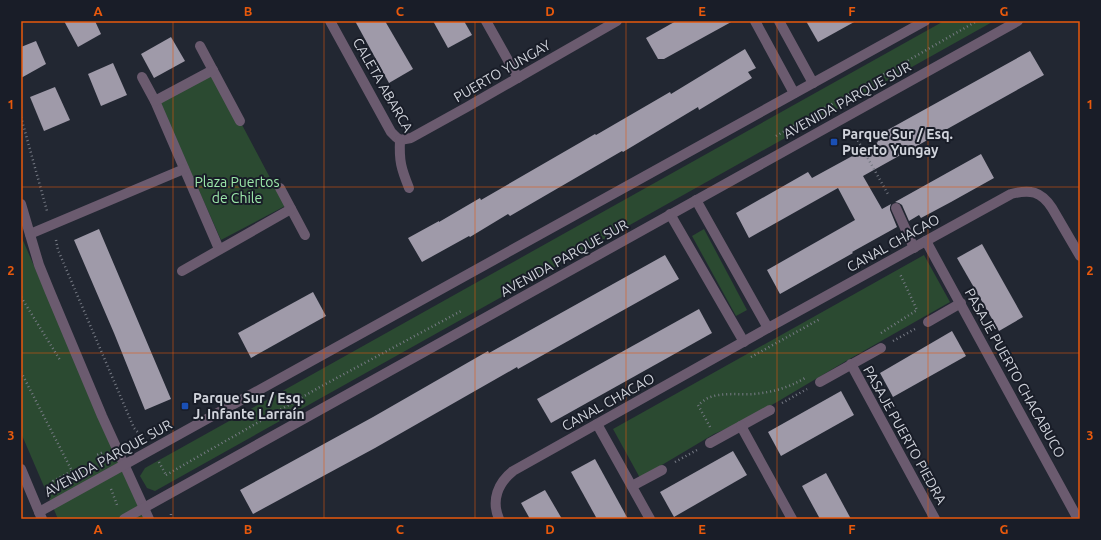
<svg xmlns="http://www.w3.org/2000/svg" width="1101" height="540" viewBox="0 0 1101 540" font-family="Ubuntu,sans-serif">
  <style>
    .green { fill: #2b4a31 }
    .building { fill: #9f9aa9 }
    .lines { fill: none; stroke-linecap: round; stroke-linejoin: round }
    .path { stroke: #767a84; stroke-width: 2.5; stroke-dasharray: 1 3; stroke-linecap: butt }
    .service { stroke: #6b5b6f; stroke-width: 10 }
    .minor { stroke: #6b5b6f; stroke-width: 10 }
    .tertiary { stroke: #6b5b6f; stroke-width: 10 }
    .grid { fill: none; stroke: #e8590c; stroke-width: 1; stroke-opacity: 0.55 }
    .transit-dot { fill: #1a4fb4; stroke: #191d28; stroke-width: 1.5 }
    .labels { text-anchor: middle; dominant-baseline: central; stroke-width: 4; stroke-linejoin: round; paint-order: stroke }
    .street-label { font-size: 14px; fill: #d1d4dc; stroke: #191d28 }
    .poi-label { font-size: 14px; font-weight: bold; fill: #d1d4dc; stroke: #191d28; text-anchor: start }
    .park-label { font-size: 14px; fill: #9be7a9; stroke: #191d28 }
    .neatline { fill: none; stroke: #e8590c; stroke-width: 1.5 }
    .grid-label { font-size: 13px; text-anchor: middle; font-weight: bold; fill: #e8590c }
  </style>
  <rect width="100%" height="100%" fill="#222732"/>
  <g class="green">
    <path d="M944,21H994L155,491L147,488L140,476L145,468Z"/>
    <path d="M215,74L285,206L221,240L159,101Z"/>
    <path d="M704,229L747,310L736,316L692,236Z"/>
    <path d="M21,236L145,519H58L21,433Z"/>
    <path d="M924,255L950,302L846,361L777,402L735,425L714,434L640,478L613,429Z"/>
  </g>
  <g class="building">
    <path d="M64,21H95L101,34L78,47Z"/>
    <path d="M355,21H385L413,69L389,83Z"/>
    <path d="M433,21H464L472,35L448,48Z"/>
    <path d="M676,21H733L664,59H658L646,38Z"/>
    <path d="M806,21H856L818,42Z"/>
    <path d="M171,37L185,61L154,78L141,54Z"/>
    <path d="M36,41L46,64L21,78V47Z"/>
    <path d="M745,49L756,68L748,72L752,78L699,110L698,107L623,152L622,151L510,216L508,214L470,237L469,236L422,262L408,238L439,221V222L480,198L481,200L595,134L596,135L670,92L671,94Z"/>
    <path d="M1030,51L1044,75L863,176L882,209L891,204L890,207V210L897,227L852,252L853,253L780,294L767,270L855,220L838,188L749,238L736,213L808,172L812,178L878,142L875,137Z"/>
    <path d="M113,63L127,95L101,106L88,74Z"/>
    <path d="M55,87L70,120L44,131L30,97Z"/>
    <path d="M981,154L994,178L951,202L921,218L919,215L909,221L902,205L899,203L895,202Z"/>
    <path d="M99,229L171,399L145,410L114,333L74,240Z"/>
    <path d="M982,244L1023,317L999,331L957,258Z"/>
    <path d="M665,255L679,279L518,369L517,367L375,448L253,514L240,490L373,417L488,351L489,353Z"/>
    <path d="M313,292L326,316L251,358L238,333Z"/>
    <path d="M699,309L712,333L551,423L537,399Z"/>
    <path d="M952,331L966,356L893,397L880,373Z"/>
    <path d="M841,391L854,415L781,456L768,432Z"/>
    <path d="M733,451L747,475L674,517L660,492Z"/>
    <path d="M595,459L628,519H597L571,472Z"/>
    <path d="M826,473L851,519H820L802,486Z"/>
    <path d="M545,490L562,519H530L521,503Z"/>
  </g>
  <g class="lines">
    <g class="path">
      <path d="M21,117L47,211"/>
      <path d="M852,130L889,196"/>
      <path d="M776,136L977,21"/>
      <path d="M56,240L58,250L134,428L143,438"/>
      <path d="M21,297L60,360"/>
      <path d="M881,333L917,310L900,274"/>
      <path d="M893,341L915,329"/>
      <path d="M751,357L820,319"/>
      <path d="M21,372L72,471L53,481L55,486"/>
      <path d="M782,403L807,389"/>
      <path d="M710,427L698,405C701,403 704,400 708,398C721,392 740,395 754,394C773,392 788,388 805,378"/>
      <path d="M100,462L97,455L103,452"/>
      <path d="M159,462L166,475"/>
      <path d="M675,462L697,450"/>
      <path d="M166,475L320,387L463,310"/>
      <path d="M111,489L117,505"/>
      <path d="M171,519V511"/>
    </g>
    <g class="service">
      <path d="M896,208L914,248"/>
      <path d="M928,322L961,303"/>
      <path d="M820,382L881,348"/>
      <path d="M710,443L770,410"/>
      <path d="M632,486L662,470"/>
    </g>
    <g class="minor">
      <path d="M330,21L391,132L396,137L400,140"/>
      <path d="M486,21L518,78"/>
      <path d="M755,21L794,93"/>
      <path d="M779,21L813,83"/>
      <path d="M200,46L240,121"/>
      <path d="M142,77L155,101L219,249"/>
      <path d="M155,101L213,70"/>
      <path d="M400,140L411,138L467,107L617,21"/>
      <path d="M400,140C399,161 401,168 409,188"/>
      <path d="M280,188L305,235"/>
      <path d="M696,200L768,328"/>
      <path d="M670,214L744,342"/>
      <path d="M30,234L184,169"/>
      <path d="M926,241L1078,519"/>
      <path d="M182,271L291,209"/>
      <path d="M851,364L935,519"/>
      <path d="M597,424L650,519"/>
      <path d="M741,426L792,519"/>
      <path d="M499,519C491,500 498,483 513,471L768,328L1011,194C1030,189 1041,191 1052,208L1080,256"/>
    </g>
    <g class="tertiary">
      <path d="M21,204L39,265L50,292L102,416L149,519"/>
      <path d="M21,469L42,519"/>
      <path d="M39,512L925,21"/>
      <path d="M124,519L1018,21"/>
    </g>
  </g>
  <path class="grid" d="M173,21V519M324,21V519M475,21V519M626,21V519M777,21V519M928,21V519M21,187H1080M21,353H1080"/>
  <g class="transit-dot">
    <rect x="830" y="138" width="8" height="8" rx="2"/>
    <rect x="181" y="402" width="8" height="8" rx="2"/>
  </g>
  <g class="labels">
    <g class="street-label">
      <text transform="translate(502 71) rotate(-30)">PUERTO YUNGAY</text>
      <text transform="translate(383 85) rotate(60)">CALETA ABARCA</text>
      <text transform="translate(847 100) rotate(-29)">AVENIDA PARQUE SUR</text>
      <text transform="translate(893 243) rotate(-29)">CANAL CHACAO</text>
      <text transform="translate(564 258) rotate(-29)">AVENIDA PARQUE SUR</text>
      <text transform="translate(1015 373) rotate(61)">PASAJE PUERTO CHACABUCO</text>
      <text transform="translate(608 402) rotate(-29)">CANAL CHACAO</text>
      <text transform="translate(905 435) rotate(61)">PASAJE PUERTO PIEDRA</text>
      <text transform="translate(108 458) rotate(-29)">AVENIDA PARQUE SUR</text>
    </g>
    <g class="poi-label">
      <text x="842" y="134">Parque Sur / Esq.<tspan x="842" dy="16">Puerto Yungay</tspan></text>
      <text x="193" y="398">Parque Sur / Esq.<tspan x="193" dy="16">J. Infante Larraín</tspan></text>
    </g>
    <g class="park-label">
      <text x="237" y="182">Plaza Puertos<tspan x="237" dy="16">de Chile</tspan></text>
    </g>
  </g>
  <rect width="1101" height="540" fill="none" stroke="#191d28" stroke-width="44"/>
  <rect x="22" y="22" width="1057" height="496" class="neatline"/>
  <g class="grid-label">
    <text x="98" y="16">A</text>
    <text x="248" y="16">B</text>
    <text x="400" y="16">C</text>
    <text x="550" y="16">D</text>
    <text x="702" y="16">E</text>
    <text x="852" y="16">F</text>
    <text x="1004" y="16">G</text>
    <text x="11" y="109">1</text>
    <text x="1090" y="109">1</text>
    <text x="11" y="275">2</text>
    <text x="1090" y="275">2</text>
    <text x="11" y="440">3</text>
    <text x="1090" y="440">3</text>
    <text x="98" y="534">A</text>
    <text x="248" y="534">B</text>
    <text x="400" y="534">C</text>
    <text x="550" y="534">D</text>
    <text x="702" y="534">E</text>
    <text x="852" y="534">F</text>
    <text x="1004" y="534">G</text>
  </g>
</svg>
